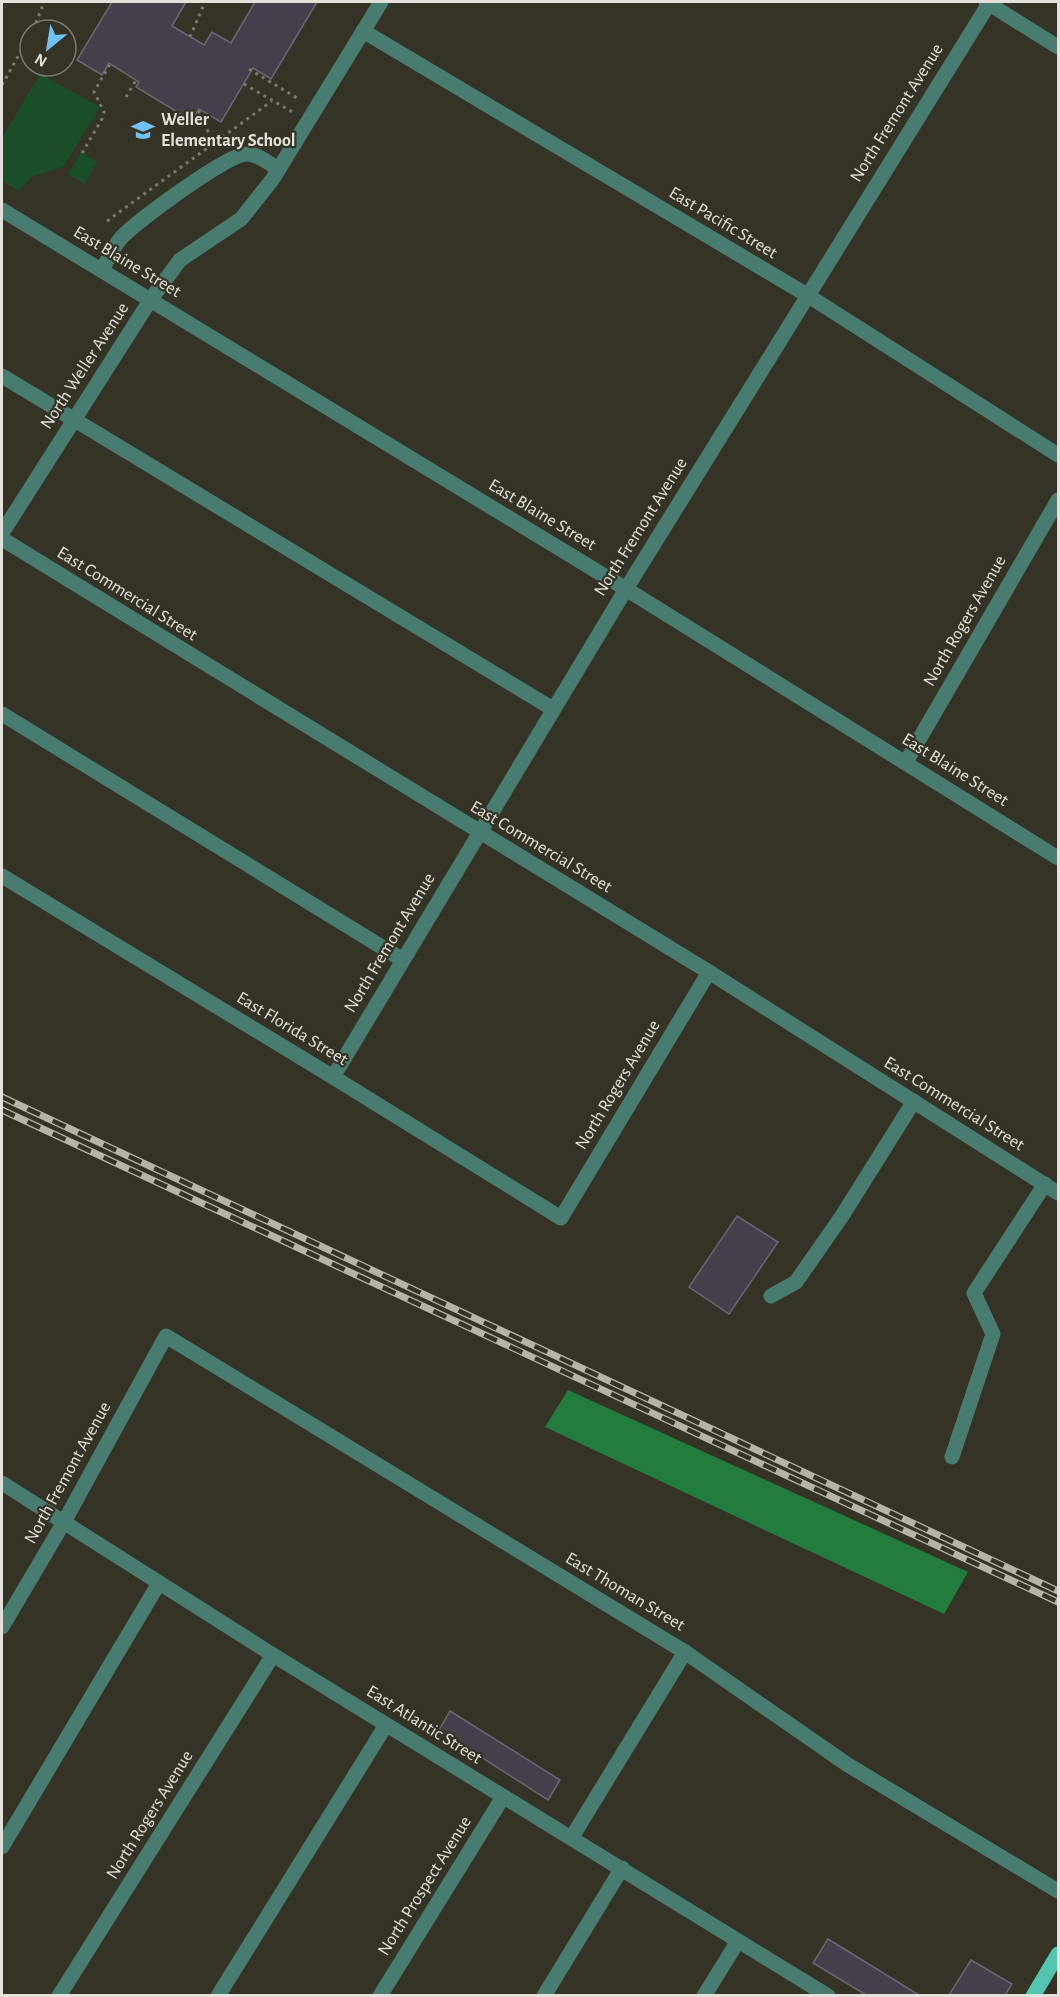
<svg xmlns="http://www.w3.org/2000/svg" width="1060" height="1997" viewBox="0 0 1060 1997" font-family="'Alegreya Sans',sans-serif">
  <style>
    .green { fill: #1a4e29 }
    .forest { fill: #217c3e }
    .building { fill: #453f4c; stroke: #6c6573; stroke-width: 1.5 }
    .lines { fill: none; stroke-linecap: round; stroke-linejoin: round }
    .path { stroke: #7a786d; stroke-width: 3; stroke-dasharray: 3 4.5; stroke-linecap: butt }
    .minor { stroke: #497c71; stroke-width: 15 }
    .major { stroke: #52c4b0; stroke-width: 15 }
    .rail-casing { stroke: #b6b4aa; stroke-width: 7 }
    .rail { stroke: #353326; stroke-width: 4.5; stroke-dasharray: 14; stroke-linecap: butt }
    .labels { text-anchor: middle; dominant-baseline: central; stroke-width: 4.5; stroke-linejoin: round; paint-order: stroke }
    .street-label { font-size: 18px; fill: #e3e1d9; stroke: #353326 }
    .poi-label { font-size: 18px; font-weight: bold; fill: #e3e1d9; stroke: #353326; text-anchor: start }
  </style>
  <rect width="100%" height="100%" fill="#353326"/>
  <g class="green">
    <path d="M40,74L100,107L63,167L33,176L18,191L2,180V138Z"/>
    <path d="M81,152L97,162L84,184L68,174Z"/>
  </g>
  <path class="forest" d="M568,1390L968,1572L944,1614L545,1427Z"/>
  <g class="building">
    <path d="M112,2H186L172,26L204,45L212,32L231,43L255,2H317L271,79L253,68L221,122L199,109L192,121L136,87L139,82L109,63L102,75L77,60Z"/>
    <path d="M737,1216L778,1242L729,1314L689,1287Z"/>
    <path d="M450,1711L560,1780L548,1800L439,1730Z"/>
    <path d="M828,1939L919,1995H866L813,1963Z"/>
    <path d="M971,1960L1012,1984L1005,1995H949Z"/>
  </g>
  <g class="lines">
    <g class="path">
      <path d="M33,30L42,8L40,2"/>
      <path d="M190,37L205,2"/>
      <path d="M249,69L297,98"/>
      <path d="M244,84L296,114"/>
      <path d="M2,85L30,35"/>
      <path d="M126,97L136,80"/>
      <path d="M198,111L205,116L206,128L215,143"/>
      <path d="M82,153L102,119L104,112L94,92L110,64"/>
      <path d="M107,221L272,101"/>
    </g>
    <g class="minor">
      <path d="M986,2L1058,47"/>
      <path d="M363,31L807,295L1058,455"/>
      <path d="M2,210L626,589L1058,858"/>
      <path d="M102,270C108,259 113,247 121,238C137,221 226,155 246,154C257,153 269,164 279,169"/>
      <path d="M2,376L553,709"/>
      <path d="M2,533L151,299L180,260L241,219L272,180L381,2"/>
      <path d="M2,539L709,972L1058,1193"/>
      <path d="M2,714L403,960"/>
      <path d="M906,762L1058,500"/>
      <path d="M2,876L333,1077L561,1218L709,972"/>
      <path d="M333,1077L626,589L990,2"/>
      <path d="M771,1296L796,1282L842,1216L914,1101"/>
      <path d="M952,1457L993,1334L974,1293L1045,1184"/>
      <path d="M2,1483L273,1655L828,1996"/>
      <path d="M2,1627L64,1522L166,1336L685,1652L848,1765L1058,1891"/>
      <path d="M572,1837L685,1652"/>
      <path d="M2,1847L159,1583"/>
      <path d="M59,1996L273,1655"/>
      <path d="M218,1996L386,1725"/>
      <path d="M380,1996L503,1797"/>
      <path d="M544,1996L622,1868"/>
      <path d="M704,1996L738,1941"/>
    </g>
    <path class="major" d="M1033,1996L1058,1954"/>
    <g class="rail-casing">
      <g id="rail">
        <path d="M2,1097L1058,1591"/>
        <path d="M2,1110L1058,1602"/>
      </g>
    </g>
    <use href="#rail" class="rail"/>
  </g>
  <defs>
    <g id="school-bare" transform="scale(1.8)"><path d="M0-5L7-2L0 1L-7-2ZM-4 1L0 2.5L4 1V4Q0 6-4 4Z" fill="#70c1f4" stroke="#353326" stroke-width="2.5" paint-order="stroke"/></g>
  </defs>
  <g fill-rule="evenodd">
    <use href="#school-bare" x="143" y="130"/>
  </g>
  <g class="labels">
    <g class="street-label">
      <text transform="translate(897 113) rotate(-58)">North Fremont Avenue</text>
      <text transform="translate(723 223) rotate(31)">East Pacific Street</text>
      <text transform="translate(127 262) rotate(31)">East Blaine Street</text>
      <text transform="translate(85 366) rotate(-57)">North Weller Avenue</text>
      <text transform="translate(542 515) rotate(31)">East Blaine Street</text>
      <text transform="translate(641 527) rotate(-58)">North Fremont Avenue</text>
      <text transform="translate(127 594) rotate(32)">East Commercial Street</text>
      <text transform="translate(965 621) rotate(-60)">North Rogers Avenue</text>
      <text transform="translate(955 770) rotate(32)">East Blaine Street</text>
      <text transform="translate(541 847) rotate(31)">East Commercial Street</text>
      <text transform="translate(390 943) rotate(-59)">North Fremont Avenue</text>
      <text transform="translate(292 1029) rotate(31)">East Florida Street</text>
      <text transform="translate(618 1085) rotate(-59)">North Rogers Avenue</text>
      <text transform="translate(954 1104) rotate(32)">East Commercial Street</text>
      <text transform="translate(68 1473) rotate(-61)">North Fremont Avenue</text>
      <text transform="translate(625 1592) rotate(31)">East Thoman Street</text>
      <text transform="translate(424 1725) rotate(32)">East Atlantic Street</text>
      <text transform="translate(150 1815) rotate(-58)">North Rogers Avenue</text>
      <text transform="translate(425 1886) rotate(-58)">North Prospect Avenue</text>
    </g>
    <g class="poi-label">
      <text x="161" y="120">Weller<tspan x="161" dy="21">Elementary School</tspan></text>
    </g>
  </g>
  <rect width="1060" height="1997" fill="none" stroke="#e3e1d9" stroke-width="6"/>
  <g transform="translate(48 48) rotate(210)"><circle r="28" fill="#353326" stroke="#7b796e" stroke-width="1.5"/>
  <path d="M0-4.5L10 22L0 15L-10 22Z" fill="#70c1f4"/>
  <text y="-9" font-size="16" font-weight="bold" text-anchor="middle" fill="#e3e1d9">N</text>
  </g>
</svg>
